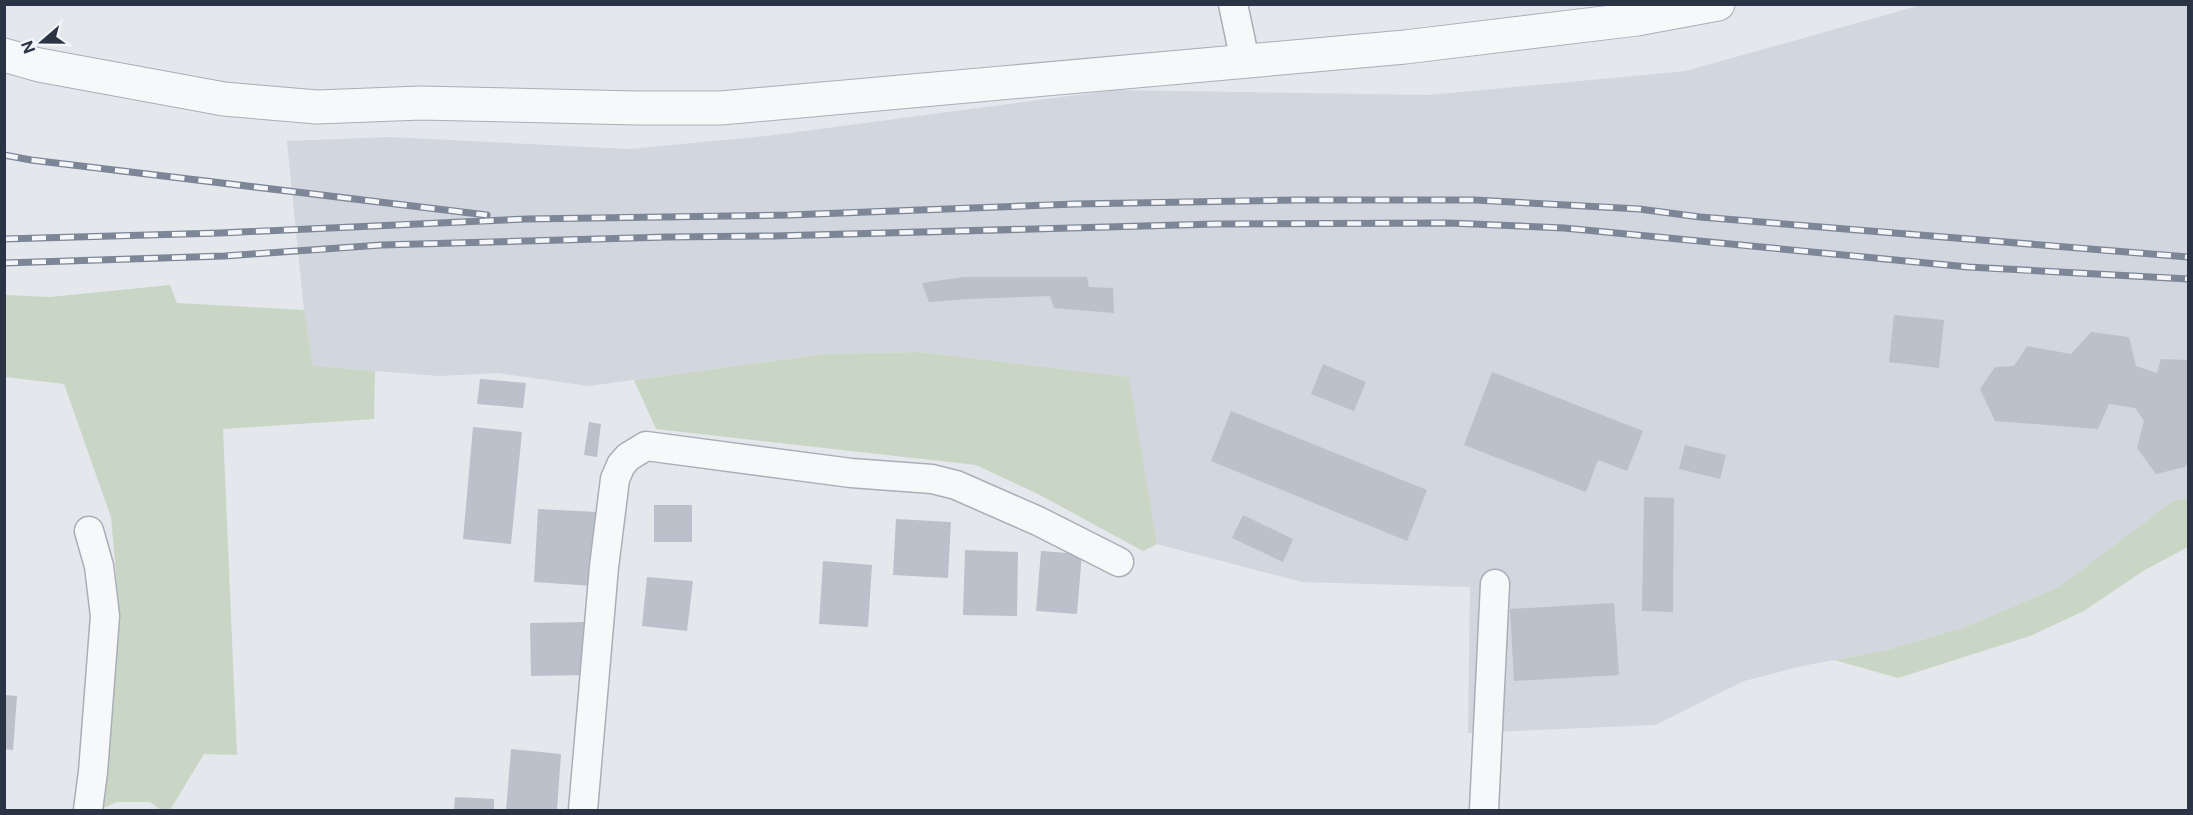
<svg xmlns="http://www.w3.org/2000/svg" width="2193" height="815" viewBox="0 0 2193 815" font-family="'Public Sans',sans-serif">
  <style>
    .built { fill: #d2d6de }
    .green { fill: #c9d6c5 }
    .building { fill: #bbc0ca }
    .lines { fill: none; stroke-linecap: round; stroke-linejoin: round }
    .minor-casing { stroke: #a9aeb7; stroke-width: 31 }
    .tertiary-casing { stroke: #a9aeb7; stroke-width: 35 }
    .path { stroke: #c2c5cb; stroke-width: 4; stroke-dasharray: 4.5 4.5; stroke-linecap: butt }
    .minor { stroke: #f7f8fa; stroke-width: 28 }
    .tertiary { stroke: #f7f8fa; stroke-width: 33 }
    .rail-casing { stroke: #7d8696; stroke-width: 7 }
    .rail { stroke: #f4f6f9; stroke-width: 4.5; stroke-dasharray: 14; stroke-linecap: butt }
  </style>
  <rect width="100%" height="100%" fill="#e4e7ec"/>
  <path class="built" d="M1921,5H2188V498L2173,501L2059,587L1965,627L1887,650L1802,666L1744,681L1655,725L1468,733L1470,587L1302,582L1157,544L1128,377L920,352L823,354L589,386L497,373L439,376L313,366L304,310L287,141L391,137L629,149L767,136L1115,90L1429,95L1686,71Z"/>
  <g class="green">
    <path d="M170,285L177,303L304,310L313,366L375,371L374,419L223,429L237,755L204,754L170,810H161L150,802H117L99,810L119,608L111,517L64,384L5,377V295L50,297Z"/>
    <path d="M920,352L1129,377L1157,544L1143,551L1038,494L976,465L656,429L634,380L823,354Z"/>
    <path d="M2188,498V547L2143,571L2084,611L2030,636L1898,678L1834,660L1887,650L1965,627L2059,587L2173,501Z"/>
  </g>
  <g class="building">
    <path d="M964,277H1087L1089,287L1113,288L1114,313L1054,308L1050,296L968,299L929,302L922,283Z"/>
    <path d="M1894,315L1944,320L1939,368L1889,362Z"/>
    <path d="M2091,332L2129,337L2136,366L2157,373L2161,359L2188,360V462L2185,467L2156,474L2137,448L2144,421L2135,408L2109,404L2098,429L1995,421L1980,389L1995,367L2014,366L2027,346L2071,354Z"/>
    <path d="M1323,364L1366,382L1354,411L1311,394Z"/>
    <path d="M1492,372L1643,431L1627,471L1598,460L1586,492L1464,445Z"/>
    <path d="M480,379L526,383L523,408L477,404Z"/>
    <path d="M1231,411L1427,490L1407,541L1211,461Z"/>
    <path d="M589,422L601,424L597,457L584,455Z"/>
    <path d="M473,427L522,432L511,544L463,539Z"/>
    <path d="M1685,445L1726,455L1720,479L1679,469Z"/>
    <path d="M1644,497L1674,498L1673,612L1642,611Z"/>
    <rect x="654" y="505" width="38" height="37"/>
    <path d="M538,509L598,512L593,586L534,582Z"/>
    <path d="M1243,515L1293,539L1283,562L1232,538Z"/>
    <path d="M896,519L951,522L948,578L893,575Z"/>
    <path d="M965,550L1018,552L1017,616L963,615Z"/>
    <path d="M1041,551L1082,554L1077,614L1036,611Z"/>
    <path d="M823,561L872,565L868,627L819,624Z"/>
    <path d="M647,577L693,581L687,631L642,626Z"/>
    <path d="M1614,603L1619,675L1514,681L1510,609Z"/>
    <path d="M588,622L589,675L531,676L530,623Z"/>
    <path d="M4,695L17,696L13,750L4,749Z"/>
    <path d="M511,749L561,754L557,810H506Z"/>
    <path d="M455,797L494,799V810H454Z"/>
  </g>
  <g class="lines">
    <g class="minor-casing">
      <g id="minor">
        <path d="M1233,4L1245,61"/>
        <path d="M88,810L93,772L105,616L99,566L89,531"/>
        <path d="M583,810L604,567L615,479L621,465L628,457L646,446L851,473L932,479L956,485L1038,521L1119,562"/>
        <path d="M1484,810L1495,584"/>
      </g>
    </g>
    <g class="tertiary-casing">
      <path id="tertiary" d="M4,55L39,65L224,99L317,107L421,103L637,108H721L1405,47L1637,19L1718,4"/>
    </g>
    <path class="path" d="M671,6V4"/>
    <use href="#minor" class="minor"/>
    <use href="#tertiary" class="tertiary"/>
    <g class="rail-casing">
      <g id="rail">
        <path d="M4,155L31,160L487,215"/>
        <path d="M4,239L220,233L527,219L789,215L1075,204L1296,200H1475L1639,209L1700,217L2188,257"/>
        <path d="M4,263L225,256L381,245L668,237L774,236L1216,224L1449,223L1564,228L1968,267L2188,279"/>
      </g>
    </g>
    <use href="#rail" class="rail"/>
  </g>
  <rect width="2193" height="815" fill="none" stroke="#2b3445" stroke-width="12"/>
  <g transform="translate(42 42) rotate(250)" stroke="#f4f6f9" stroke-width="4.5" paint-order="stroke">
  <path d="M0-4.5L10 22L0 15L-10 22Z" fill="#2b3445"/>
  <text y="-9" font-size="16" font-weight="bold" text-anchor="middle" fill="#2b3445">N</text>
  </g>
</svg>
